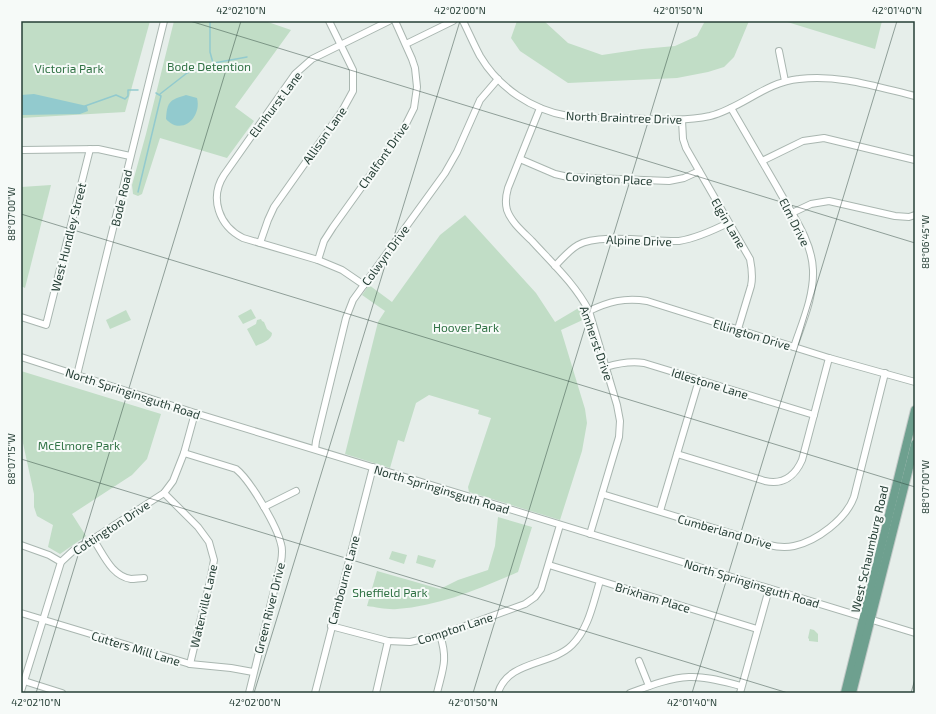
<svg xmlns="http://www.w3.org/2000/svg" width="936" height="714" viewBox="0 0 936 714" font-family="'Exo 2',sans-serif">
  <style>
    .green { fill: #c1ddc6 }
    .water { fill: #92cace }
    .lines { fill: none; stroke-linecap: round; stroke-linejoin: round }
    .stream { stroke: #92cace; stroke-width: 1.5 }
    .minor-casing { stroke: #a9b6b0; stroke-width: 8 }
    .major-casing { stroke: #c2c9c7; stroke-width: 10 }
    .minor { stroke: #fff; stroke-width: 6 }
    .major { stroke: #6ea08f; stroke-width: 8 }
    .ticks { fill: none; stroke: #263f36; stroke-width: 1; stroke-opacity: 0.45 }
    .labels { text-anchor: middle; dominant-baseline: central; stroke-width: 4; stroke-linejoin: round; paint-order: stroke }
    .park-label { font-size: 12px; fill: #327346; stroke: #f6faf8 }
    .street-label { font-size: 12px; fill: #263f36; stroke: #f6faf8 }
    .neatline { fill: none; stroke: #263f36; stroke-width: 1.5 }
    .ticks-label { font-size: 10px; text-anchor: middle; fill: #263f36 }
  </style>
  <rect width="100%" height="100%" fill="#e6eeea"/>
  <g class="green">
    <path d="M21,21H150L125,112L21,118Z"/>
    <path d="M174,21H265L291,30L235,107L254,121L227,158L160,138L142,194L138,196L133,194L132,185L146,134Z"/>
    <path d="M517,21H544L568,43L602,55L642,49L675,46L697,36L705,21H749L734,57L724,67L708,72L677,78L568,83L520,51L511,38Z"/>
    <path d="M784,21H882L875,49Z"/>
    <path d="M51,185L25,288L21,286V187Z"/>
    <path d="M465,215L536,293L555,322L582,306L587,318L561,330L585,409L587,423L582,451L560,520L469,492L468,487L491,418L478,414L479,410L429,395L416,403L404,442L398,440L390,468L345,454L378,322L385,311L362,295L369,285L392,302L440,235Z"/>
    <path d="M251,309L256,318L243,324L238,316Z"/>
    <path d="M126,310L131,320L110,329L106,320Z"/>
    <path d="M261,319L262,321L264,322L267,329L272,333C272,340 262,343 256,346L247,329L256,324L257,320Z"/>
    <path d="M21,371L161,414L147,459L132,475L72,514L86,536L60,554L48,547L53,525L37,516L34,507V494L21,434Z"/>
    <path d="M498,517L532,527L518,572C479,589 439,606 397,609C388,610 376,607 367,606L377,571L440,589L458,580L488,570L495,546Z"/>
    <path d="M392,551L407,555L404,564L389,559Z"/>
    <path d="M418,555L436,560L433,568L416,563Z"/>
    <path d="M810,629L814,630L818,634V642L809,641V639L808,638Z"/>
  </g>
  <g class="water">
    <path d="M34,94L87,106L88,111L80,114L21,115V95Z"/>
    <path d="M186,95L197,98C202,118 181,136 166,119C167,101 170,100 186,95Z"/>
  </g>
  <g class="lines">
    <g class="stream">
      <path d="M210,21V52L213,63"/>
      <path d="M160,94L187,73L201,68L208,67L214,63L247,57"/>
      <path d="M85,106L116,95L125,99L128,96V90H138"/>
      <path d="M138,192L161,96L156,93"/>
    </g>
    <g class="minor-casing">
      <g id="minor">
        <path d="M463,21C469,33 474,45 480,56C499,88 532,110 568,116C587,119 606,118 625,118C654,119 682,122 710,116C742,108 765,82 799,79C839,74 877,87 915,96"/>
        <path d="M406,44L453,21"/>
        <path d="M779,51L785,81"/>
        <path d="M540,108L508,188C506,195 505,203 507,210C511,222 523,232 532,241C552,263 575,284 589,311L617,405L620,421L619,437L590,534"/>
        <path d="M731,108C746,134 762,161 777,187C791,213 812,240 813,270C814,297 802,323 794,347"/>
        <path d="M682,120L683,139L686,148L750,259C752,269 753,277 751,286L738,329"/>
        <path d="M23,150L98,149L130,156"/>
        <path d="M520,159L555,174L568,177L669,181L684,178L699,171"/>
        <path d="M762,161L803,141L824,138L915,160"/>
        <path d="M792,213L811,204L829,201L895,216L909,217L915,215"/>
        <path d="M260,243L268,220L274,207L342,111L353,91V70L329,21"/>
        <path d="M318,260L324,241L333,227L404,128L414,108L417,87L415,68L412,59L395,21"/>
        <path d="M555,266C562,259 569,250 578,245C599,233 653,242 679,241C697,238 712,231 728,223"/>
        <path d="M364,285L342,270L318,260L243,238C219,226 209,198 224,175L295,74L312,59L389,21"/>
        <path d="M589,311C608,302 625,297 647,301L829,358L915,382"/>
        <path d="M21,317L46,325L90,149"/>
        <path d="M21,357L195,413L915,633"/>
        <path d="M606,367C619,363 630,361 644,363L814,415"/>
        <path d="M77,375L164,21"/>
        <path d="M315,449L316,441L346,318L353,300L445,173L457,152L480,100L498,79"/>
        <path d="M184,453L236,469C250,480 277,526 281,544C283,550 282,556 281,562L249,693"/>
        <path d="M677,454L765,481C783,485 795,476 802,460L829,358"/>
        <path d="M164,493L198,527L209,542L214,560L210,581L190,664"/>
        <path d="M602,494L769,545C777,547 785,548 794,546C817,541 846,519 854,497L885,373"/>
        <path d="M264,507L296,491"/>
        <path d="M660,511L699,380"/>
        <path d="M93,539C103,553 111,576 131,579C135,579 140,578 144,578"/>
        <path d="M21,545L49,555L61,562"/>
        <path d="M549,565L757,629"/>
        <path d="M21,613L190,664L231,668L253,672"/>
        <path d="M331,626L388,641L410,642L440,635L525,604L535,597L541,589L560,525"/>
        <path d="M639,661L649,686"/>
        <path d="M21,680L62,693"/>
        <path d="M21,691L61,562L75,549L93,539L164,493L173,481L184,453L195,413"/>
        <path d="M315,693L373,467"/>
        <path d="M376,693L388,641"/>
        <path d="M437,693C443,668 448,660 440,635"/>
        <path d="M498,693C508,660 551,666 572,645C589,628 593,603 600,581"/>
        <path d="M630,693C649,686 669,678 689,677C706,676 725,682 741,686"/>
        <path d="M740,693L769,589"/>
      </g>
    </g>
    <g class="major-casing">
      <g id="major">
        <path d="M845,693L915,410"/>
        <path d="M852,693L915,444"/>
      </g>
    </g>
    <use href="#minor" class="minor"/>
    <use href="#major" class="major"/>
  </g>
  <path class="ticks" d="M190,21L915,243M21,26L22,21M21,214L915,487M21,459L788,693M36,693L241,21M254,693L460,21M473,693L679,21M692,693L897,21M911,693L915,679"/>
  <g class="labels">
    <g class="park-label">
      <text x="209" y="66">Bode Detention</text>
      <text x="69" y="68">Victoria Park</text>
      <text x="466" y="327">Hoover Park</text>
      <text x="79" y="445">McElmore Park</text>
      <text x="390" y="592">Sheffield Park</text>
    </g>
    <g class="street-label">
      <text transform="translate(275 104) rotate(-53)">Elmhurst Lane</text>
      <text transform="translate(624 117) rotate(2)">North Braintree Drive</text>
      <text transform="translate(324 135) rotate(-55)">Allison Lane</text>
      <text transform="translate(383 155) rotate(-55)">Chalfont Drive</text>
      <text transform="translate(609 178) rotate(3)">Covington Place</text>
      <text transform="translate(121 198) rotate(-77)">Bode Road</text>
      <text transform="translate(795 222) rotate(63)">Elm Drive</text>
      <text transform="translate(729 223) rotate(60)">Elgin Lane</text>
      <text transform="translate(68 237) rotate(-76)">West Hundley Street</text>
      <text transform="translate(639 240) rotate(2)">Alpine Drive</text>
      <text transform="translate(385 255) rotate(-54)">Colwyn Drive</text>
      <text transform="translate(752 334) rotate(17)">Ellington Drive</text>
      <text transform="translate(597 343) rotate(71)">Amherst Drive</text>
      <text transform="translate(710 383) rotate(17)">Idlestone Lane</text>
      <text transform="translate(133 393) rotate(18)">North Springinsguth Road</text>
      <text transform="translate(442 489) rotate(17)">North Springinsguth Road</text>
      <text transform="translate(111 527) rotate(-33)">Cottington Drive</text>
      <text transform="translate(725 531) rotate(16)">Cumberland Drive</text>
      <text transform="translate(869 549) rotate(-77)">West Schaumburg Road</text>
      <text transform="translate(343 580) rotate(-75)">Cambourne Lane</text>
      <text transform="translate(752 583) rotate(17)">North Springinsguth Road</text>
      <text transform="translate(653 597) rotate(17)">Brixham Place</text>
      <text transform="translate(203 606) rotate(-77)">Waterville Lane</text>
      <text transform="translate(269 608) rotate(-76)">Green River Drive</text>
      <text transform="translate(455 628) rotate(-18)">Compton Lane</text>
      <text transform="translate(136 648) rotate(17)">Cutters Mill Lane</text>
    </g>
  </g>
  <rect width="936" height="714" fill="none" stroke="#f6faf8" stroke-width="44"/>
  <rect x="22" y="22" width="892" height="670" class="neatline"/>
  <g class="ticks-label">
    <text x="241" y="14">42°02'10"N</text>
    <text x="460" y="14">42°02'00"N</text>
    <text x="678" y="14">42°01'50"N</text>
    <text x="897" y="14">42°01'40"N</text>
    <text transform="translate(11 214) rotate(-90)" y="4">88°07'00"W</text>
    <text transform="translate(925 242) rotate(-90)" y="4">88°06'45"W</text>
    <text transform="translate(11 459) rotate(-90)" y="4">88°07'15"W</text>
    <text transform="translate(925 487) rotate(-90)" y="4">88°07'00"W</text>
    <text x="36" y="706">42°02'10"N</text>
    <text x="255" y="706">42°02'00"N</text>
    <text x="473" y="706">42°01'50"N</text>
    <text x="692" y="706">42°01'40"N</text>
  </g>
</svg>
